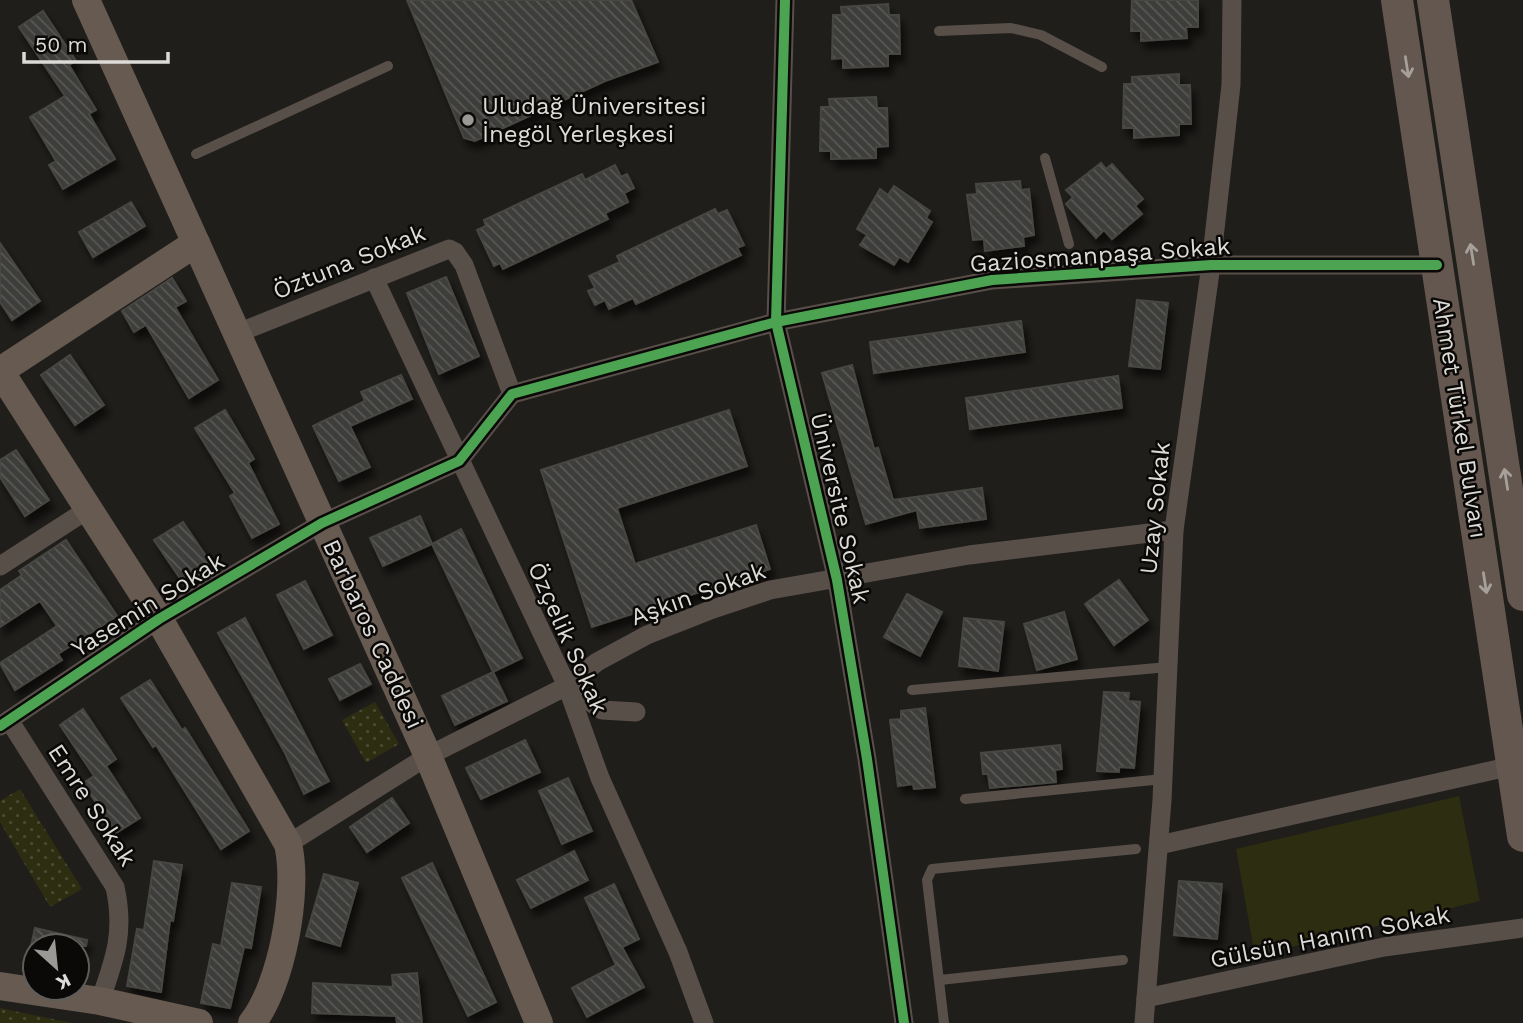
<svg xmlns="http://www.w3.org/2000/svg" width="1523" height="1023" viewBox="0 0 1523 1023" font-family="'Work Sans',sans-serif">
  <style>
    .grass { fill: url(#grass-dots) }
    .garden { fill: #2c2d11 }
    .building { fill: url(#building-back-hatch); stroke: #474643; stroke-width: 2; filter: url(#shadow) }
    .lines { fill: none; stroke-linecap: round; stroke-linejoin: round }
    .lane { stroke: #594f49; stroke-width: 10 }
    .street { stroke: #594f49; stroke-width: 19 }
    .secondary { stroke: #665a51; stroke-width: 28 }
    .primary { stroke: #64574f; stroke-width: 32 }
    .cycleway-casing { stroke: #0a0907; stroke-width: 15 }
    .cycleway { stroke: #4ca352; stroke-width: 10 }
    .oneway { stroke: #a6a09a }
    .poi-dot { fill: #9a9995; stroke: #0a0907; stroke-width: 2.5 }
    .labels { text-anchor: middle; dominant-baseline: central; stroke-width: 5; stroke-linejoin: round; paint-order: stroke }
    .poi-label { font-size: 24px; fill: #dcdbd7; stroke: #0a0907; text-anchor: start }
    .street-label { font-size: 24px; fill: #dcdbd7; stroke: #0a0907 }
  </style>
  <defs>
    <pattern id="grass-dots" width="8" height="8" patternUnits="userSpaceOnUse" patternTransform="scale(1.75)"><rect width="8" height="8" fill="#2c2d11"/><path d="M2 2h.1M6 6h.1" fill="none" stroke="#4a4b33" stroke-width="1.8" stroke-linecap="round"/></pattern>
    <pattern id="building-back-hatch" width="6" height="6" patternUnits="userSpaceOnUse" patternTransform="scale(1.75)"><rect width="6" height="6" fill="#3e3d3a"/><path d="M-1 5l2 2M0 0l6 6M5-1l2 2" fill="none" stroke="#595856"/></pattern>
    <filter id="shadow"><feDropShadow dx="4.5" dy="8" stdDeviation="3.5" flood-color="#0009"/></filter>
  </defs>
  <rect width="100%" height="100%" fill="#201e1b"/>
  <g class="grass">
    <path d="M375,702L399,744L366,763L342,720Z"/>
    <path d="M20,789L82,889L50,907L0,822V801Z"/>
    <path d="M0,1008L72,1023H0Z"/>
  </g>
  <path class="garden" d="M1459,796L1480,901L1255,956L1236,849Z"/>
  <g class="building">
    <path d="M407,0H631L658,62L605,81L475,141L464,138Z"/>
    <path d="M1132,0H1198V27H1186L1187,38L1141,41V31H1131Z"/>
    <path d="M888,4L889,15H899L900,54H888V66L843,68V58L832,59L833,15H842L841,7Z"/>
    <path d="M43,11L76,61L69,65L96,110L89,114L115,159L63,189L49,165L56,161L30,117L65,96L19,27Z"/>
    <path d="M1179,74V85H1190L1191,124H1179V135L1134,138V128H1123L1124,84H1132V77Z"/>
    <path d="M876,97L877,108H887L888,146L876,147V158L831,159V151H820L821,107H830L829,99Z"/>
    <path d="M1101,163L1106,169L1112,164L1143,199L1135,206L1142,214L1112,239L1104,230L1096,238L1066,204L1073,197L1066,190Z"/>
    <path d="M615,165L621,177L627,174L634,188L624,193L628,202L605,213L608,219L503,269L500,263L494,266L477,230L486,226L484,220L582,174L585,180Z"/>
    <path d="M1020,181L1021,190L1029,189L1034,235L1023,237L1024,246L985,251L984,239L973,240L967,195L977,194L976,184Z"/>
    <path d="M894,186L930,211L926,218L932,222L908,262L899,257L894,265L860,245L867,235L857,229L880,189L888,195Z"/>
    <path d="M131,202L145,226L93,257L79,232Z"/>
    <path d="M715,209L718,214L727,210L744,245L737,248L741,255L636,304L633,298L609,309L605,300L595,305L588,291L595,288L589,276L620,262L617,256Z"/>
    <path d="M0,243L40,301L12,320L0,302Z"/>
    <path d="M446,277L479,356L439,374L407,293Z"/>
    <path d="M172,278L186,301L175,307L218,380L189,398L146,325L134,332L122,311Z"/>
    <path d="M1137,300L1168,303L1160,369L1129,366Z"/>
    <path d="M1021,321L1025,352L874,373L870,342Z"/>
    <path d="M70,355L104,405L75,425L41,375Z"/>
    <path d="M852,365L874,449L878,448L893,500L982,488L986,519L920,528L917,510L866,524L822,373Z"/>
    <path d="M401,375L412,399L350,426L370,467L339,481L313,426L365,401L361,392Z"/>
    <path d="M1118,376L1122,408L970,429L966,398Z"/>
    <path d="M225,410L254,459L248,463L279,524L252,538L230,496L235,493L195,428Z"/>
    <path d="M729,410L747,466L617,508L635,564L756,525L770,569L592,627L541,470Z"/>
    <path d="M16,450L49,500L25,516L0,477V460Z"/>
    <path d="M420,516L432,544L383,566L370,538Z"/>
    <path d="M183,522L214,568L186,587L154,540Z"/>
    <path d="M461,529L522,658L493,672L432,544Z"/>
    <path d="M66,540L117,616L58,654L62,660L15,690L0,663L57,626L40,601L0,627V590L22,575L19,571Z"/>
    <path d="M1119,580L1148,620L1114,645L1085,604Z"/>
    <path d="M305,581L332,635L304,649L277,595Z"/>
    <path d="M907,594L942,612L920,656L884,637Z"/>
    <path d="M1064,612L1077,659L1037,670L1024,624Z"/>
    <path d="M245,618L329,781L304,794L285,753L218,633Z"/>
    <path d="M964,618L1004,622L998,671L959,666Z"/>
    <path d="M360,664L371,684L340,700L329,679Z"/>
    <path d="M493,672L507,701L455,725L442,696Z"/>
    <path d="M150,680L182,730L185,728L249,831L221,849L156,745L153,747L121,698Z"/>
    <path d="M1104,692L1129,693L1128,701L1140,702L1134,768L1119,767V772L1097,771Z"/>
    <path d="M925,708L935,787L914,789L913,784L898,786L890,720L901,719V711Z"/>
    <path d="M83,709L116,759L106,766L140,818L116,833L83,783L94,776L60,725Z"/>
    <path d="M525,740L540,772L481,799L466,768Z"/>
    <path d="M1060,745L1062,769L1055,770L1056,782L990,788L988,774H983L981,753Z"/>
    <path d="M568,778L592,831L562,844L539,791Z"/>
    <path d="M392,798L409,823L367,852L350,827Z"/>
    <path d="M574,851L588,880L531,908L517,880Z"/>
    <path d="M154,861L182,865L173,921L170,920L161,992L127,986L137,929L144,930Z"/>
    <path d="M432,863L496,1002L468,1016L402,878Z"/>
    <path d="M324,874L358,883L340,946L306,936Z"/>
    <path d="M1179,881L1222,884L1217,939L1174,935Z"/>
    <path d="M232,883L261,887L251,948L244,947L230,1008L201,1003L213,944L221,946Z"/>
    <path d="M614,884L639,939L622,947L644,987L587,1017L572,988L616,965L585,898Z"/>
    <path d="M35,928L87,940L86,946H31Z"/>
    <path d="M417,973L422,1023H397L396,1016L312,1013L313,983L393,987L392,975Z"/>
  </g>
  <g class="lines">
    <g class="lane">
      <path d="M939,31L1011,28L1041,35L1102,67"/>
      <path d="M196,154L388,66"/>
      <path d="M1045,158L1069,244"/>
      <path d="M912,690L1168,667"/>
      <path d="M965,799L1163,779"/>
      <path d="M940,980L1123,960"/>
      <path d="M944,1023L927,880L932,869L1136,849"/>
    </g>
    <g class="street">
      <path d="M785,0L776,322L837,580L867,759L904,1023"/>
      <path d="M374,278L567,686L600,778L678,952L704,1023"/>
      <path d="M235,334L449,249L455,252L464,265L512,394"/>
      <path d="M0,566L87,510"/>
      <path d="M567,686L602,710L636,712"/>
      <path d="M9,720L115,887C125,932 115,959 100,1001"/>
      <path d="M0,726L159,619L322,523L459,461L512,394L776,322L992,280L1211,265H1437"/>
      <path d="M288,844L428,756L567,686L597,662L647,635L713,609L770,590L969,555L1174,530"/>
      <path d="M1159,845L1512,766"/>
      <path d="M1146,998L1384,947L1523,928"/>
      <path d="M1144,1023L1162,800L1174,530L1211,265L1231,85L1232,0"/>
    </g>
    <g class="secondary">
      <path d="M86,0L428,756L539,1023"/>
      <path d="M0,371L159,619L288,844C299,891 282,985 252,1023"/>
      <path d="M0,371L196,243"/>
      <path d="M0,986L100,1001L199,1023"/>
    </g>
    <g class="primary">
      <path d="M1397,0L1523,836"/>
      <path d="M1433,0L1523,595"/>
    </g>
    <g class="cycleway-casing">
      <g id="cycleway">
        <path d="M785,0L776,322L837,580L867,759L904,1023"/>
        <path d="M0,726L159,619L322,523L459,461L512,394L776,322L992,280L1211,265H1437"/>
      </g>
    </g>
    <use href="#cycleway" class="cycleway"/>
  </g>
  <defs><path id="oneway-shaft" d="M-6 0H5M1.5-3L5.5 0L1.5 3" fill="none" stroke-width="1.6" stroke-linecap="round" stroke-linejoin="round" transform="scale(1.75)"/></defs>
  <g class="oneway">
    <use href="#oneway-shaft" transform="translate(1407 67) rotate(81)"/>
    <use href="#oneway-shaft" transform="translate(1472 254) rotate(-99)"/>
    <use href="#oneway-shaft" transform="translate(1506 479) rotate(-99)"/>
    <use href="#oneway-shaft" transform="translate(1485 583) rotate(81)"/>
  </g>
  <circle class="poi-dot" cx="468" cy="120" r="7"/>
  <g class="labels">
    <g class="poi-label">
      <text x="482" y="106">Uludağ Üniversitesi<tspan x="482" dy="28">İnegöl Yerleşkesi</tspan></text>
    </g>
    <g class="street-label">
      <text transform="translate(1100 255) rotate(-4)">Gaziosmanpaşa Sokak</text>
      <text transform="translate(349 262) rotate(-22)">Öztuna Sokak</text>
      <text transform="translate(1460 418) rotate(81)">Ahmet Türkel Bulvarı</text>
      <text transform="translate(840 508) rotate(77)">Üniversite Sokak</text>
      <text transform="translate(1155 508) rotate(-84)">Uzay Sokak</text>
      <text transform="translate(698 594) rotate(-20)">Aşkın Sokak</text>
      <text transform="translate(148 605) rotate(-32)">Yasemin Sokak</text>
      <text transform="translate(373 634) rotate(65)">Barbaros Caddesi</text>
      <text transform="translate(568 638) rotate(66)">Özçelik Sokak</text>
      <text transform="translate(92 805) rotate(57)">Emre Sokak</text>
      <text transform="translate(1330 937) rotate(-11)">Gülsün Hanım Sokak</text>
    </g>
  </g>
  <g transform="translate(56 967) rotate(153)"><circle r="33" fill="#0a0907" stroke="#5e5d5a" stroke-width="2"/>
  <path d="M0-5L12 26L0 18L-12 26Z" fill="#9a9995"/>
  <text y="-10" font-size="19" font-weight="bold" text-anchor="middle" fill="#dcdbd7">K</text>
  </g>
  <path d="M24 52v10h144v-10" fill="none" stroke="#dcdbd7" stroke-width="3.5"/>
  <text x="35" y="52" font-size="21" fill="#dcdbd7" stroke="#0a0907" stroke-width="5" paint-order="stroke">50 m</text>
</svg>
